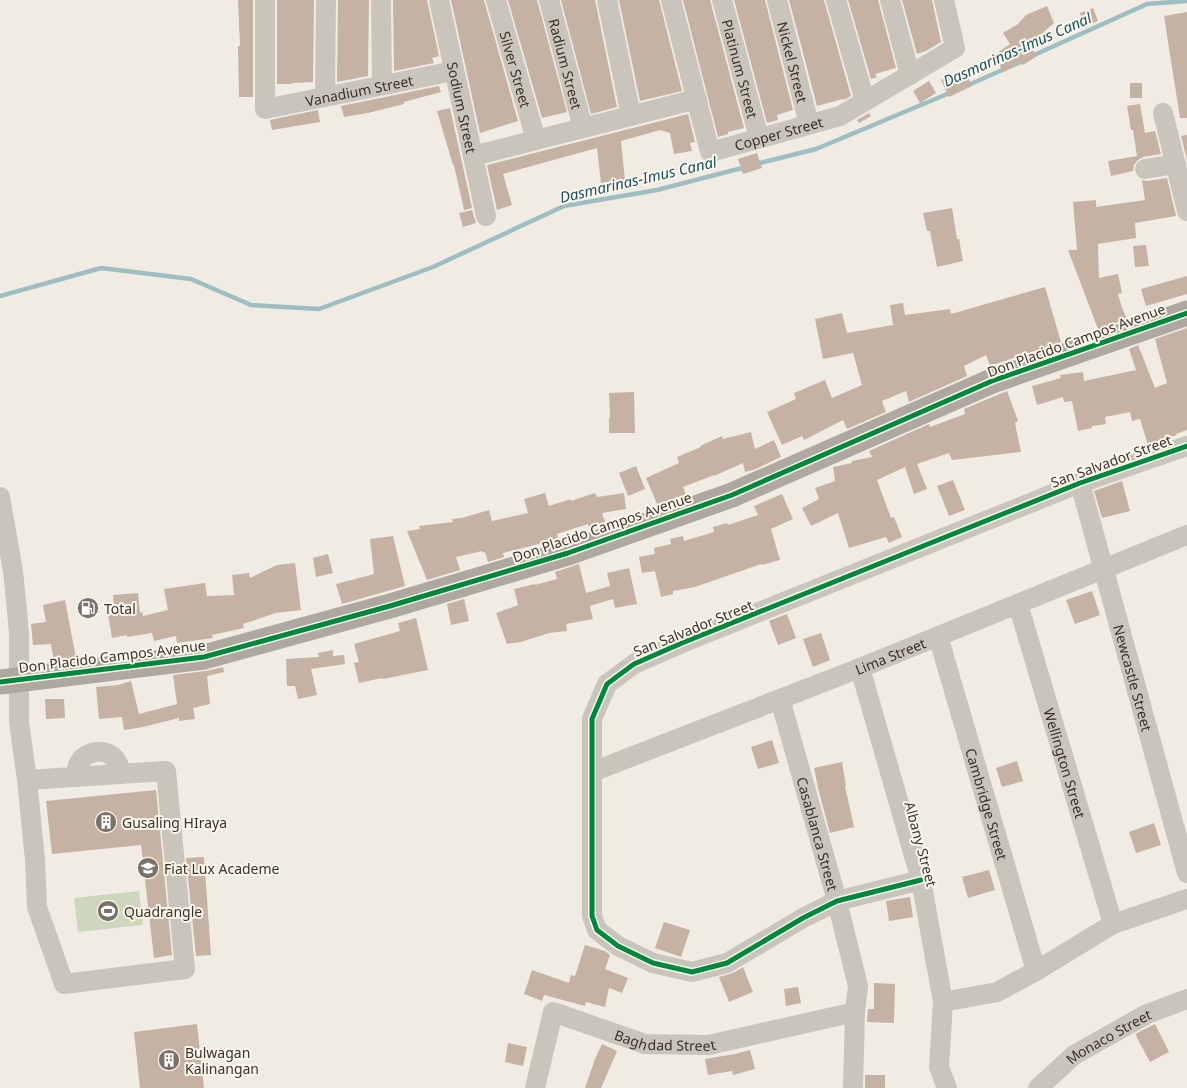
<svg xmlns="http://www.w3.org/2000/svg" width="1187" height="1088" viewBox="0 0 1187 1088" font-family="'Noto Sans',sans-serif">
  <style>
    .green { fill: #ced7bd }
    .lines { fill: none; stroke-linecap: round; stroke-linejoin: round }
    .stream { stroke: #9ebec2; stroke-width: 4.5 }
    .building { fill: #c5b2a4 }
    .minor { stroke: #c9c4bc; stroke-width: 20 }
    .major { stroke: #aea8a1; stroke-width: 25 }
    .cycleway-casing { stroke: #fbf6ec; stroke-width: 8 }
    .cycleway { stroke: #00873e; stroke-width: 5 }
    .labels { text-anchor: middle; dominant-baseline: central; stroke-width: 4; stroke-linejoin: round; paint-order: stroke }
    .street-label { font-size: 14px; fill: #3b3129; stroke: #fbf6ec }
    .poi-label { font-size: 14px; fill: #3b3129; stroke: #fbf6ec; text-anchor: start }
    .water-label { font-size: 15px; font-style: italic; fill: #1b5260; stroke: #fbf6ec }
  </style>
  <rect width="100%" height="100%" fill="#f0ece4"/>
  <path class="green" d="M139,891L143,925L78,932L74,898Z"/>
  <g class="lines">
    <g class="stream">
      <path d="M1032,56L1147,4L1187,1"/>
      <path d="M966,86L1025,60"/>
      <path d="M756,164L816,149L952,92"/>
      <path d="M0,296L101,268L191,279L251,305L319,309L433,267L564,206L657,190L746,167"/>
    </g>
  </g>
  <g class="building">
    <path d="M238,0H253V97H239L238,46H240Z"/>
    <path d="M277,0H314L313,82L292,83V84H277Z"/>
    <path d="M338,0H369L368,76L337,82Z"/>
    <path d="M393,0H427L439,56L432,58L434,63L394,71Z"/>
    <path d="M451,0H484L518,121L480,133Z"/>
    <path d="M508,0H537L567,112L542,118Z"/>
    <path d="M561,0H595L617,107L591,114Z"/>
    <path d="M619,0H659L682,91L640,101Z"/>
    <path d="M683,0H710L744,128L728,132V134L718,137Z"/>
    <path d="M734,0H765L793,110L777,115L778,120L767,123Z"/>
    <path d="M789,0H824L851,96L844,100L843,99L817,106Z"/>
    <path d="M848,0H878L896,68L875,74L877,77L871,79Z"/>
    <path d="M902,0H932L941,42L926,51L917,54Z"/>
    <path d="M1047,6L1054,23L1029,45L1037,56L1023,65L1020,61L1004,72L993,56L1010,44L1003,33L1018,24L1026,15Z"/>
    <path d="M1093,8L1098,21L1084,26L1080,13Z"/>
    <path d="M1187,12V118H1180L1164,16Z"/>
    <path d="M964,69L972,86L949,97L941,80Z"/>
    <path d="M929,81L936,93L920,103L913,91Z"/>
    <rect x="1130" y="83" width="12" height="15"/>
    <path d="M439,86L441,92L404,102V104L368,113L344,117L341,106Z"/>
    <path d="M1140,104L1145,133L1155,131L1161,154L1143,157L1138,160L1134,165L1133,171L1111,176L1108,161L1137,156L1133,130H1131L1127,106Z"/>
    <path d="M450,108L472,208L464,210L454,165H453L437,111Z"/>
    <path d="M318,110L320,122L272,130L270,120Z"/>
    <path d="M869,113L871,116L859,123L857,120Z"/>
    <path d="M688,114L695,142L690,143L692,151L674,154L670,133L660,130L621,141L625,180L601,183L597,148L503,174L512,205L497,210L487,165Z"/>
    <path d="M1187,135V160L1181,136Z"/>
    <path d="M757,153L762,168L743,174L738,159Z"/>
    <path d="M1167,178L1176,216L1135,223L1136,238L1098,244L1099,278L1118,274L1122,293L1118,294L1122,308L1127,319L1098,329L1068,250H1077L1073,202L1096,200V207L1145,200L1142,180L1147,181Z"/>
    <path d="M952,208L957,239H959L963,261L937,267L930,231H927L923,213Z"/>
    <path d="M472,210L476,223L463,227L459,213Z"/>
    <path d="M1146,245L1149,266L1135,267L1133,246Z"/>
    <path d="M1187,276V294L1146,306L1141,289Z"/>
    <path d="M1045,287L1061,342L990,366L986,355L964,366L967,376L909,402L906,391L882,401L886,412L847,429L843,420L804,440L802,436L782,445L767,412L796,399L794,393L825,380L832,398L862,385L853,353L823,359L815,319L842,313L847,333L893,325L890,305L903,303L905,315L950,309L951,314Z"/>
    <path d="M1187,328V430L1176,434L1177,435L1148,445L1140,419L1132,421L1130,412L1105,417L1106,424L1092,426V428L1078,431L1072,401L1064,402L1063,397L1037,405L1032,386L1061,378L1060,375L1083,372L1084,381L1136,370L1129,349L1138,345L1155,388L1167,383L1155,339Z"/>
    <path d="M1007,391L1018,421L1015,423L1021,452L952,460L949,453L917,464L927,489L914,494L905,467L877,480L891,518L894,517L902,537L889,543L886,537L849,548L838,513L811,526L802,508L819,499L815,488L835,481L833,467L852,463V461L872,457L869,451L929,424L930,427L965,414L964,409Z"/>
    <path d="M634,392L635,433H609V418H610L609,393Z"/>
    <path d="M751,432L755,449L774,440L781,457L756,469L745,472L743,463L714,476V475L683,487L686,495L658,506L646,478L679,463L677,457L701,447L700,446L722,436L723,439Z"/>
    <path d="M636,466L645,489L628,496L619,473Z"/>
    <path d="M953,480L965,510L949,516L937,486Z"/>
    <path d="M1122,481L1130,511L1102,518L1094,491Z"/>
    <path d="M545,493L549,506L571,499V501L595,493L597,497L624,493L626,509L602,513L606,524L590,530L588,524L557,534L558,538L531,546L503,553L504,557L488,562L485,552L483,553L482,551L456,557L460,570L427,580L407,531L420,529L419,526L453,522L452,519L462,518L489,510L492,521L528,513L524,499Z"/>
    <path d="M782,494L793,519L771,529L780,560L762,565L761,564L695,587L673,591V594L661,597L655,571L642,573L639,557L655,554L654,548L671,544L670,539L683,536L684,541L714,532L713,527L727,523L728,525L758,515L754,506Z"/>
    <path d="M393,536L405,586L342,604L336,584L374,574L370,539Z"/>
    <path d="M328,554L333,573L316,577L313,558Z"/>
    <path d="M295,563L301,610L276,613L243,624L244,628L212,635L213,638L177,643L176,636L154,641L152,633L127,637V635L112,638L108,615L114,614L113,595L138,593L140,613L142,612L143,616L168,610L164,589L205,583L207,596L234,595L232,575L249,573L250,578L277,565Z"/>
    <path d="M579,564L586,593L610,586L607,573L629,568L637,604L615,608L613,599L590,606L593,619L566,624L567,631L549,633L521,642L507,644L496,613L518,605L514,589L535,584V585L557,579L555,572Z"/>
    <path d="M1092,591L1100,615L1075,624L1066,600Z"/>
    <path d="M464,599L469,621L451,625L447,604Z"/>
    <path d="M65,600L76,658L54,661L51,644L33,645L31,624L46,622L43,605Z"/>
    <path d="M787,614L796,638L778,645L769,621Z"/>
    <path d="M416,618L428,670L383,679L382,678L359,683L354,663L359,662L354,644L400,631L398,623Z"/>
    <path d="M821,633L830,660L813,667L803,639Z"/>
    <path d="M333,650V656L344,655L345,664L311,669L317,695L298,699L295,686H287L286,659L319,657L318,653Z"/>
    <path d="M223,667L224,672L207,676L210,704L193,708L195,719L179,721V718L143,727L124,730L122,717L99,719L96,687L118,685L131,681L139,714L177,704L173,675L206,671Z"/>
    <path d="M45,699H64L65,718L46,719Z"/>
    <path d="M772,740L779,763L758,769L751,747Z"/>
    <path d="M1017,761L1023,781L1002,787L996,768Z"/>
    <path d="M842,762L846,786H845L854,827L830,833L818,788L814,768Z"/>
    <path d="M156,790L172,955L154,958L141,845L52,854L46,801Z"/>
    <path d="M1154,823L1161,845L1136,853L1129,832Z"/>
    <path d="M204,857L211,955L196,956L186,858Z"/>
    <path d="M989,870L995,890L968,898L962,877Z"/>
    <path d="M910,897L913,917L889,921L886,901Z"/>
    <path d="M664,922L690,930L681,957L655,948Z"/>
    <path d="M585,945L605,951L610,955L605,969L628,978L622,993L609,988L605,1007L586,1002L585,1006L544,995L542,1001L524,994L532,970L569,983L571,975L575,976Z"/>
    <path d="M743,967L753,992L729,1002L719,977L733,973Z"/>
    <path d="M874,983L895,984L894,1023L867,1022L868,1009H874Z"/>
    <path d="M798,987L801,1003L786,1006L784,989Z"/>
    <path d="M197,1024L204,1088H140L134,1032Z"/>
    <path d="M1155,1024L1169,1052L1150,1062L1135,1034Z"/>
    <path d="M508,1043L527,1047L523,1066L505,1062Z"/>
    <path d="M602,1044L617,1051L601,1088H585L594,1062V1061Z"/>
    <path d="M750,1050L755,1069L733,1075L732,1071L708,1075L705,1059L735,1054Z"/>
    <rect x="865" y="1075" width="20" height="13"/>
  </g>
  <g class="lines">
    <g class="minor">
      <path id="s1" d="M265,0V109L454,71"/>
      <path d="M381,0L382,85"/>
      <path id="s2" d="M439,0L486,216"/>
      <path id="s3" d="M496,0L536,140"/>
      <path id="s4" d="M549,0L583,128"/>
      <path d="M607,0L631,116"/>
      <path id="s5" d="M671,0L710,152L840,116L955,48L944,0"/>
      <path id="s6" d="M722,0L759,138"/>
      <path id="s7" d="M777,0L809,124"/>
      <path d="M836,0L865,101"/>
      <path d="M890,0L910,75"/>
      <path d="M325,97L326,0"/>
      <path d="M1163,113L1187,211"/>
      <path d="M473,156L697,99"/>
      <path d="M1145,169L1176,164"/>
      <path id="s8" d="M1080,483L1187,873"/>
      <path d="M0,497L13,571L17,610L19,635V722L27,780L35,860L37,907L64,984L185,969L166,771L27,780"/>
      <path id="s9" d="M1018,604L1113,924"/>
      <path id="s10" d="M938,636L1036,971"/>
      <path d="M860,668L921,880L943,1002L939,1067L947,1088"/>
      <path id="s11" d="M780,699L837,901L858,986L855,1012L853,1088"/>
      <path id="s12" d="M592,772L860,668L1187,535"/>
      <path d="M77,777C77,773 77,768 78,765C85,749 109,747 117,762C119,765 120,771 120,774"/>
      <path d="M921,880L837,901L803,918L727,963L692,972L653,963L618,946L597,930L592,916V719L607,684L634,664L682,643L1080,483L1187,446"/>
      <path d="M943,1002L997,992L1036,971L1113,924L1187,899"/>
      <path id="s13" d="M535,1088L553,1012L645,1044L709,1045L855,1012"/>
      <path id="s14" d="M1038,1088L1074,1055L1147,1014L1187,999"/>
    </g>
    <path class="major" d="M0,682L204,657L390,606L568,553L732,495L992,381L1187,313"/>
    <g class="cycleway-casing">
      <g id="cycleway">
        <path d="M0,682L204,657L390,606L568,553L732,495L992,381L1187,313"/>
        <path d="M921,880L837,901L803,918L727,963L692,972L653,963L618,946L597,930L592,916V719L607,684L634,664L682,643L1080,483L1187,446"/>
      </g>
    </g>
    <use href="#cycleway" class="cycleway"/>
  </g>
  <defs>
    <g id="fuel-disc" transform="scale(1.125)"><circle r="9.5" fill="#7a726a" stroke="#fbf6ec"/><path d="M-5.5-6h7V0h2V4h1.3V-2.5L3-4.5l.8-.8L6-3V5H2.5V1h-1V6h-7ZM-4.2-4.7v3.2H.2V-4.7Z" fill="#fff"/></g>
    <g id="building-disc" transform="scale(1.125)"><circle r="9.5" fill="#7a726a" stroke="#fbf6ec"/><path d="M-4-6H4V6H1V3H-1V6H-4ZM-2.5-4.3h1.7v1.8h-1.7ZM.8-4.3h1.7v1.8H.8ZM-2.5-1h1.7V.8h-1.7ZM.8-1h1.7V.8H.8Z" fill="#fff"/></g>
    <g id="school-disc" transform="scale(1.125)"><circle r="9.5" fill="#7a726a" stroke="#fbf6ec"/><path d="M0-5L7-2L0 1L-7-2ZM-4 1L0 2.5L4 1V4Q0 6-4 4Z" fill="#fff"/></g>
    <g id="stadium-disc" transform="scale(1.125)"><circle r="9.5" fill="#7a726a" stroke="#fbf6ec"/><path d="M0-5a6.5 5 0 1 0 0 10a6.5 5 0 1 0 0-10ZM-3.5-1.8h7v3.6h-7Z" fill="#fff"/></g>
  </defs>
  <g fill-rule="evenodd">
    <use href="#fuel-disc" x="88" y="608"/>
    <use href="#building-disc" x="106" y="822"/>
    <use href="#school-disc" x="148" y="868"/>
    <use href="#stadium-disc" x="108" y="911"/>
    <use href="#building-disc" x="169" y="1060"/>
  </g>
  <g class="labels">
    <g class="street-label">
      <text stroke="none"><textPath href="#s7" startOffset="64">Nickel Street</textPath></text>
      <text stroke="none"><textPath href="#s4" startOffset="66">Radium Street</textPath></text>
      <text stroke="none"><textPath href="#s6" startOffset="71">Platinum Street</textPath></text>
      <text stroke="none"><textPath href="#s3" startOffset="72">Silver Street</textPath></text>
      <text stroke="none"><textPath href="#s1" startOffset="205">Vanadium Street</textPath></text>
      <text stroke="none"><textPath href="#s2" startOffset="110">Sodium Street</textPath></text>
      <text stroke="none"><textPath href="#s5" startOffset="228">Copper Street</textPath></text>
      <text transform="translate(1076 340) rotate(-20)">Don Placido Campos Avenue</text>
      <text transform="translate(1111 461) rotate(-20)">San Salvador Street</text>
      <text transform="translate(602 527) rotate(-19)">Don Placido Campos Avenue</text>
      <text transform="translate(693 628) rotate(-22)">San Salvador Street</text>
      <text stroke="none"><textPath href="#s12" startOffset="320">Lima Street</textPath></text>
      <text transform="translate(112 656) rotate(-7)">Don Placido Campos Avenue</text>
      <text stroke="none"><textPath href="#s8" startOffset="202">Newcastle Street</textPath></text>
      <text stroke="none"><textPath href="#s9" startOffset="166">Wellington Street</textPath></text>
      <text stroke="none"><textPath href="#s10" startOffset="175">Cambridge Street</textPath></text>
      <text stroke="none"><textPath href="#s11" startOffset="140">Casablanca Street</textPath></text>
      <text transform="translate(921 844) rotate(75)">Albany Street</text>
      <text stroke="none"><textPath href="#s13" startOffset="195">Baghdad Street</textPath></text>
      <text stroke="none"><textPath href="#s14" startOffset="88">Monaco Street</textPath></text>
    </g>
    <g class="poi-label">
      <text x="104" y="608">Total</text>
      <text x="122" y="822">Gusaling HIraya</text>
      <text x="164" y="868">Fiat Lux Academe</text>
      <text x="124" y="911">Quadrangle</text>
      <text x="185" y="1052">Bulwagan<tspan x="185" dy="16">Kalinangan</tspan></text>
    </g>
    <g class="water-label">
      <text transform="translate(1017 49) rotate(-24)">Dasmarinas-Imus Canal</text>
      <text transform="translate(638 179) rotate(-13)">Dasmarinas-Imus Canal</text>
    </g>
  </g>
</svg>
